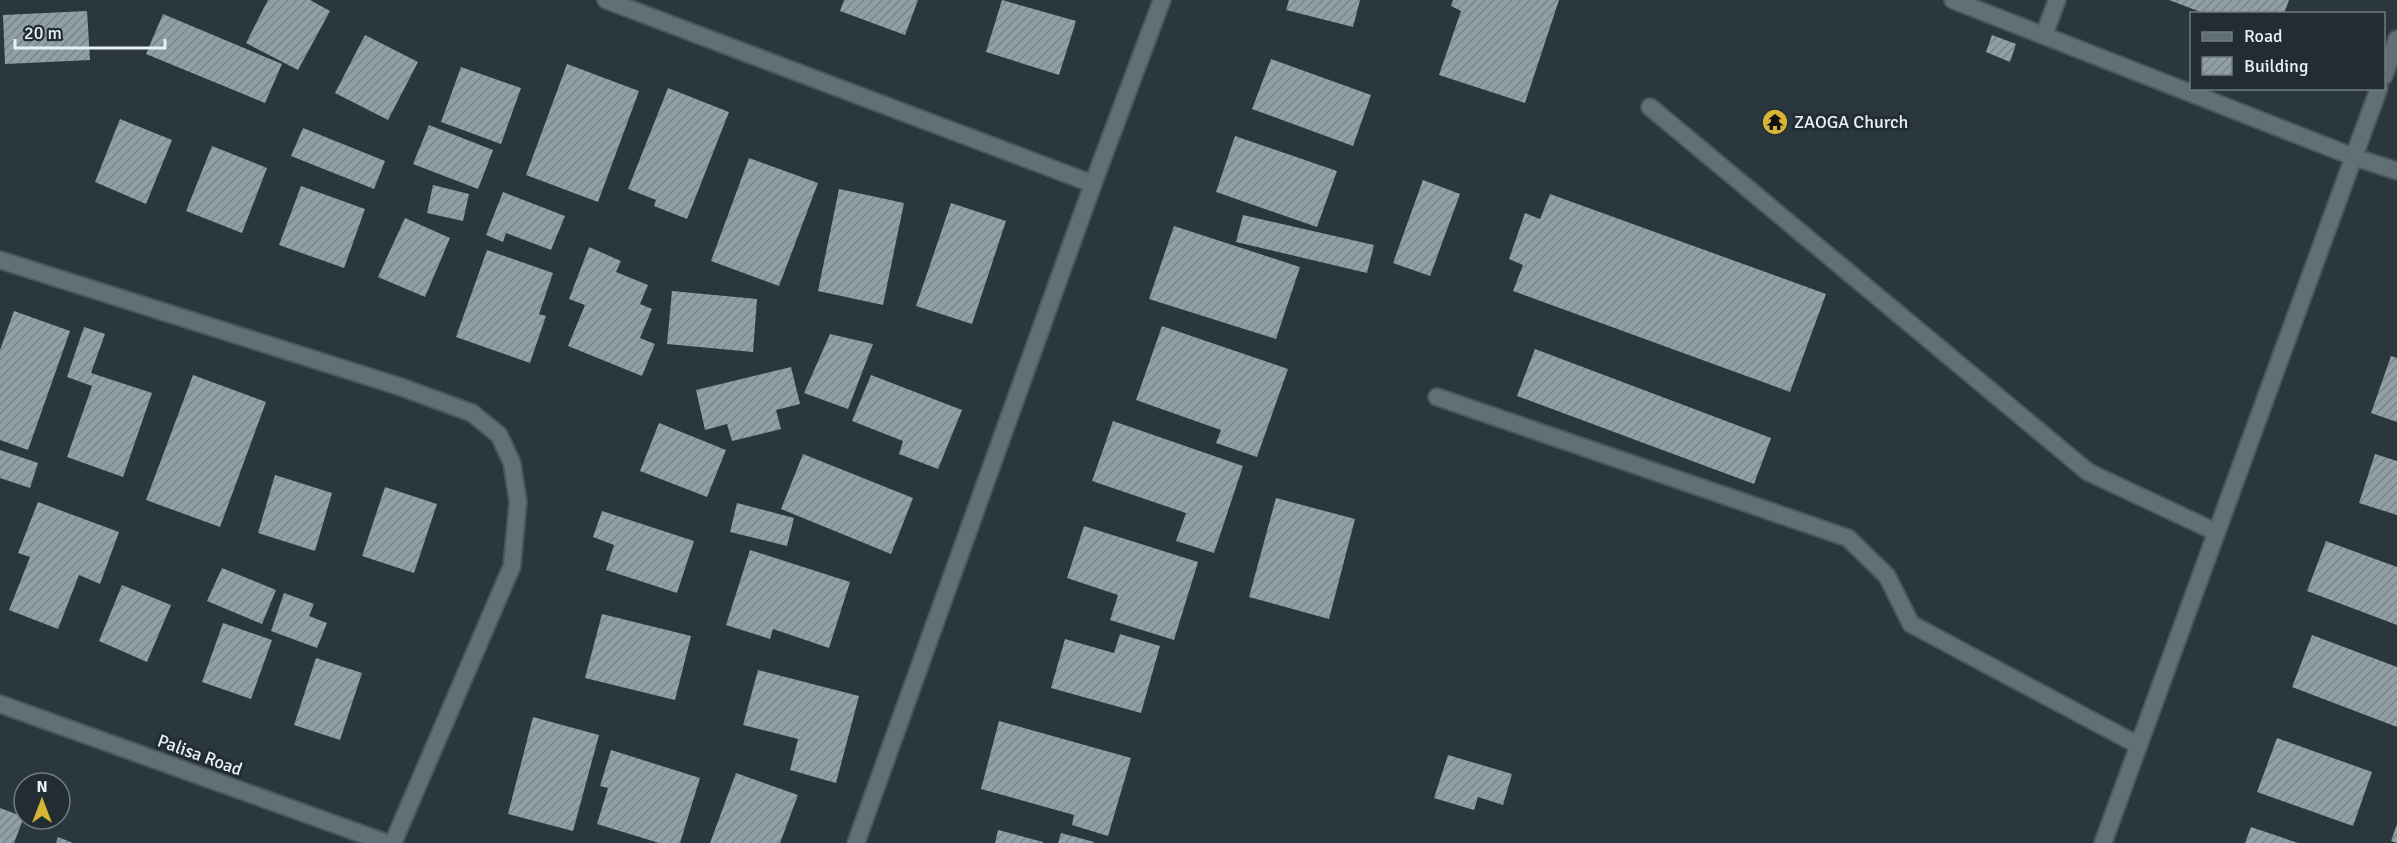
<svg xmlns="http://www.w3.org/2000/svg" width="2397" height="843" viewBox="0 0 2397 843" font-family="Signika,sans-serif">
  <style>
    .building { fill: url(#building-hatch) }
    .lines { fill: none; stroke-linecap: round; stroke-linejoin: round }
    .service-casing { stroke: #4b565b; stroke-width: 20 }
    .minor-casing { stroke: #4b565b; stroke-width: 20 }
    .service { stroke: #616f76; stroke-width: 16 }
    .minor { stroke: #616f76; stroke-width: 16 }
    .labels { text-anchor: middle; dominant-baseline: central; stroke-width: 6; stroke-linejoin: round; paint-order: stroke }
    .poi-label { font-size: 18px; fill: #eaf1f6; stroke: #212d33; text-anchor: start }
    .street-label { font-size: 18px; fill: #eaf1f6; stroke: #212d33 }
  </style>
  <defs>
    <pattern id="building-hatch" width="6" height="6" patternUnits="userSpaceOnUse" patternTransform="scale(1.5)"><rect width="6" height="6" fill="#919fa7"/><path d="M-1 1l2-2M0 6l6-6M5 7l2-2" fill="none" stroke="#7a858b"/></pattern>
  </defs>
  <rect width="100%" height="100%" fill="#2b373e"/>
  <g class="building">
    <path d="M268,0H310L330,11L298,70L246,43Z"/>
    <path d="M844,0H918L905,35L840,11Z"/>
    <path d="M1002,0L1076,21L1059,75L986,52Z"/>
    <path d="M1289,0H1360L1353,27L1286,10Z"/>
    <path d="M1453,0H1559L1525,103L1439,75L1461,11L1451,6Z"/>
    <path d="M2169,0H2289L2284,14H2206Z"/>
    <path d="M87,11L90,60L5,64L3,15Z"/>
    <path d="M163,14L282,64L265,103L146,54Z"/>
    <path d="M365,35L418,62L388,120L335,93Z"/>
    <path d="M1992,35L2016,44L2010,62L1986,52Z"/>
    <path d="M1271,59L1371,95L1353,146L1252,109Z"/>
    <path d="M567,64L639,91L598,202L526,175Z"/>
    <path d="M461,67L521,88L501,144L441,122Z"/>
    <path d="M668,88L729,112L687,219L654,206L656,200L628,189Z"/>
    <path d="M120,119L172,140L146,204L95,182Z"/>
    <path d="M429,125L493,150L478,189L413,164Z"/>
    <path d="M303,128L385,161L374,189L291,156Z"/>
    <path d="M1235,136L1337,171L1317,227L1216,192Z"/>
    <path d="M212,146L267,168L242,233L186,211Z"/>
    <path d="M749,158L818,183L779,286L711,261Z"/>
    <path d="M1423,180L1460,194L1430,276L1393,263Z"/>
    <path d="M433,185L469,194L463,221L427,213Z"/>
    <path d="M301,186L365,209L344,268L279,245Z"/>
    <path d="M839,189L904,203L883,305L818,291Z"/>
    <path d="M503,192L565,216L551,250L506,233L503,242L486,235Z"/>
    <path d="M1550,194L1826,294L1790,392L1513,291L1523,265L1509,259L1525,213L1540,219Z"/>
    <path d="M951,203L1006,221L972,324L916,306Z"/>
    <path d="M1243,215L1374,245L1367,273L1236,242Z"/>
    <path d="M405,218L450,238L425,297L378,277Z"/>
    <path d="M1174,226L1300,267L1276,339L1149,299Z"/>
    <path d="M589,247L621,261L616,272L648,285L640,304L652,309L640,338L655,344L642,376L568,346L585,305L569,299Z"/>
    <path d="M487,250L553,273L539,314L546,316L530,363L456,337Z"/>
    <path d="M672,291L757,299L753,352L667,344Z"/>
    <path d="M14,311L70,331L28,450L0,440V350Z"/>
    <path d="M1162,326L1288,369L1257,457L1216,443L1221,430L1136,400Z"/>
    <path d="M84,327L105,334L91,373L152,393L123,477L67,457L92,386L67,377Z"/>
    <path d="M830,334L873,344L848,409L804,393Z"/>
    <path d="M1535,349L1771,438L1754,484L1517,396Z"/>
    <path d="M2391,356L2397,358V422L2371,413Z"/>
    <path d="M791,367L800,404L776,410L781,429L732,441L727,424L705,430L696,390Z"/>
    <path d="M193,375L266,402L220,527L146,500Z"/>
    <path d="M871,375L962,410L938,469L899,454L903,441L852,421Z"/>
    <path d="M1113,421L1243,466L1214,553L1176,541L1186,513L1092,481Z"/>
    <path d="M659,423L726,450L707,497L640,471Z"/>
    <path d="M0,450L38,463L30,488L0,478Z"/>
    <path d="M803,454L913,498L891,554L781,509Z"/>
    <path d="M2375,454L2397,461V515L2359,503Z"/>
    <path d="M275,475L332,493L315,551L258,533Z"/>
    <path d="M385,487L437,504L414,573L362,556Z"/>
    <path d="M1276,498L1355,519L1329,619L1249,597Z"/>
    <path d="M38,502L119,532L100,584L79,575L58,629L9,610L30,557L18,553Z"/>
    <path d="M737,503L794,518L787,546L730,532Z"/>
    <path d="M602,511L694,541L677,593L606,570L614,545L593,537Z"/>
    <path d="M1084,526L1198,562L1174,640L1110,620L1118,595L1067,578Z"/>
    <path d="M2326,541L2397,567V625L2307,591Z"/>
    <path d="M750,550L850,582L829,648L773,629L770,639L726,625Z"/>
    <path d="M222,568L276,590L262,624L207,601Z"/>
    <path d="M122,585L171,605L147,662L99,641Z"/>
    <path d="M284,593L314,604L309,616L327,623L317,648L271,631Z"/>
    <path d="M602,614L691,636L675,700L585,678Z"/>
    <path d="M223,623L272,640L251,699L202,682Z"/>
    <path d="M1120,634L1160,646L1141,713L1051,688L1065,639L1114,653Z"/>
    <path d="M2312,635L2397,667V727L2292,687Z"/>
    <path d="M316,658L362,673L340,740L294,725Z"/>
    <path d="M758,670L859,696L836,783L790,770L798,739L743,725Z"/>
    <path d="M533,717L599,735L573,831L508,814Z"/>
    <path d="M999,721L1131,758L1108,836L1072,825L1074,815L981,789Z"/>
    <path d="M2277,738L2372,772L2353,826L2257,792Z"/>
    <path d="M611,750L700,778L680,843H659L597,824L608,788L600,786Z"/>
    <path d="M1448,755L1512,774L1503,805L1478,797L1474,810L1434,798Z"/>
    <path d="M736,773L798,795L780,843H710Z"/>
    <path d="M0,808L24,817L14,843H0Z"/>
    <path d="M2397,824V843L2391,841Z"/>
    <path d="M2251,827L2298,843H2245Z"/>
    <path d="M998,830L1043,842V843H995Z"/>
    <path d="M1061,833L1094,842V843H1058Z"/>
    <path d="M58,837L73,843H56Z"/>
  </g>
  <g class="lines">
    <g class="service-casing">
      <g id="service">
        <path d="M1953,0L2354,157"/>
        <path d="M2044,35L2057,0"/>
        <path d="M1650,107L2088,472L2216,532"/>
        <path d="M1437,397L1848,538L1887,576L1911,624L2138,745"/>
      </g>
    </g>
    <g class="minor-casing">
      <g id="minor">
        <path d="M606,0L1093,184"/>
        <path d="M2384,76L2397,39"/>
        <path d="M2354,157L2397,171"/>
        <path d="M0,260L401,387L472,413L499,435L512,463L518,502L512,566L393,843"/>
        <path d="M0,704L387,843"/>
        <path d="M856,843L1093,184L1162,0"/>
        <path d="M2103,843L2379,88"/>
      </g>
    </g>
    <use href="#service" class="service"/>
    <use href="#minor" class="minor"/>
  </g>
  <defs>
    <g id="temple-disc" transform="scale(1.35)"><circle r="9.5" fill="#d6b534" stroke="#212d33"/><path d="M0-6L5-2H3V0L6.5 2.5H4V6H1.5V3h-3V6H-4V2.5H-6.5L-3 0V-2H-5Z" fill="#111"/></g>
  </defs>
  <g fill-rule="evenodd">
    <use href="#temple-disc" x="1775" y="122"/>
  </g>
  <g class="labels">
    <g class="poi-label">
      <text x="1794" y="122">ZAOGA Church</text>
    </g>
    <g class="street-label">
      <text transform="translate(200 755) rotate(20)">Palisa Road</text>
    </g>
  </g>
  <rect x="2190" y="12" width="195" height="78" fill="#212d33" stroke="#717b81" stroke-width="1.5"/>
  <rect x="2202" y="32" width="30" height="9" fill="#616f76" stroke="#717b81" stroke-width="1.5"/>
  <text x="2244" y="42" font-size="18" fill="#eaf1f6">Road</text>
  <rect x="2202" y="57" width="30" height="18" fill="url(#building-hatch)" stroke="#717b81" stroke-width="1.5"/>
  <text x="2244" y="72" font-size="18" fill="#eaf1f6">Building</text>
  <g transform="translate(42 801)"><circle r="28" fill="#212d33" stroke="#717b81" stroke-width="1.5"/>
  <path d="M0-4.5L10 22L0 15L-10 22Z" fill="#d6b534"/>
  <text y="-9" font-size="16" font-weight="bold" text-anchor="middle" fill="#eaf1f6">N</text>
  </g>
  <path d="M15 39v9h150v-9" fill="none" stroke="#eaf1f6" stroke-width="3"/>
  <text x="24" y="39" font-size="18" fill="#eaf1f6" stroke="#212d33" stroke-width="4.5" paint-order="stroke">20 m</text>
</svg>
